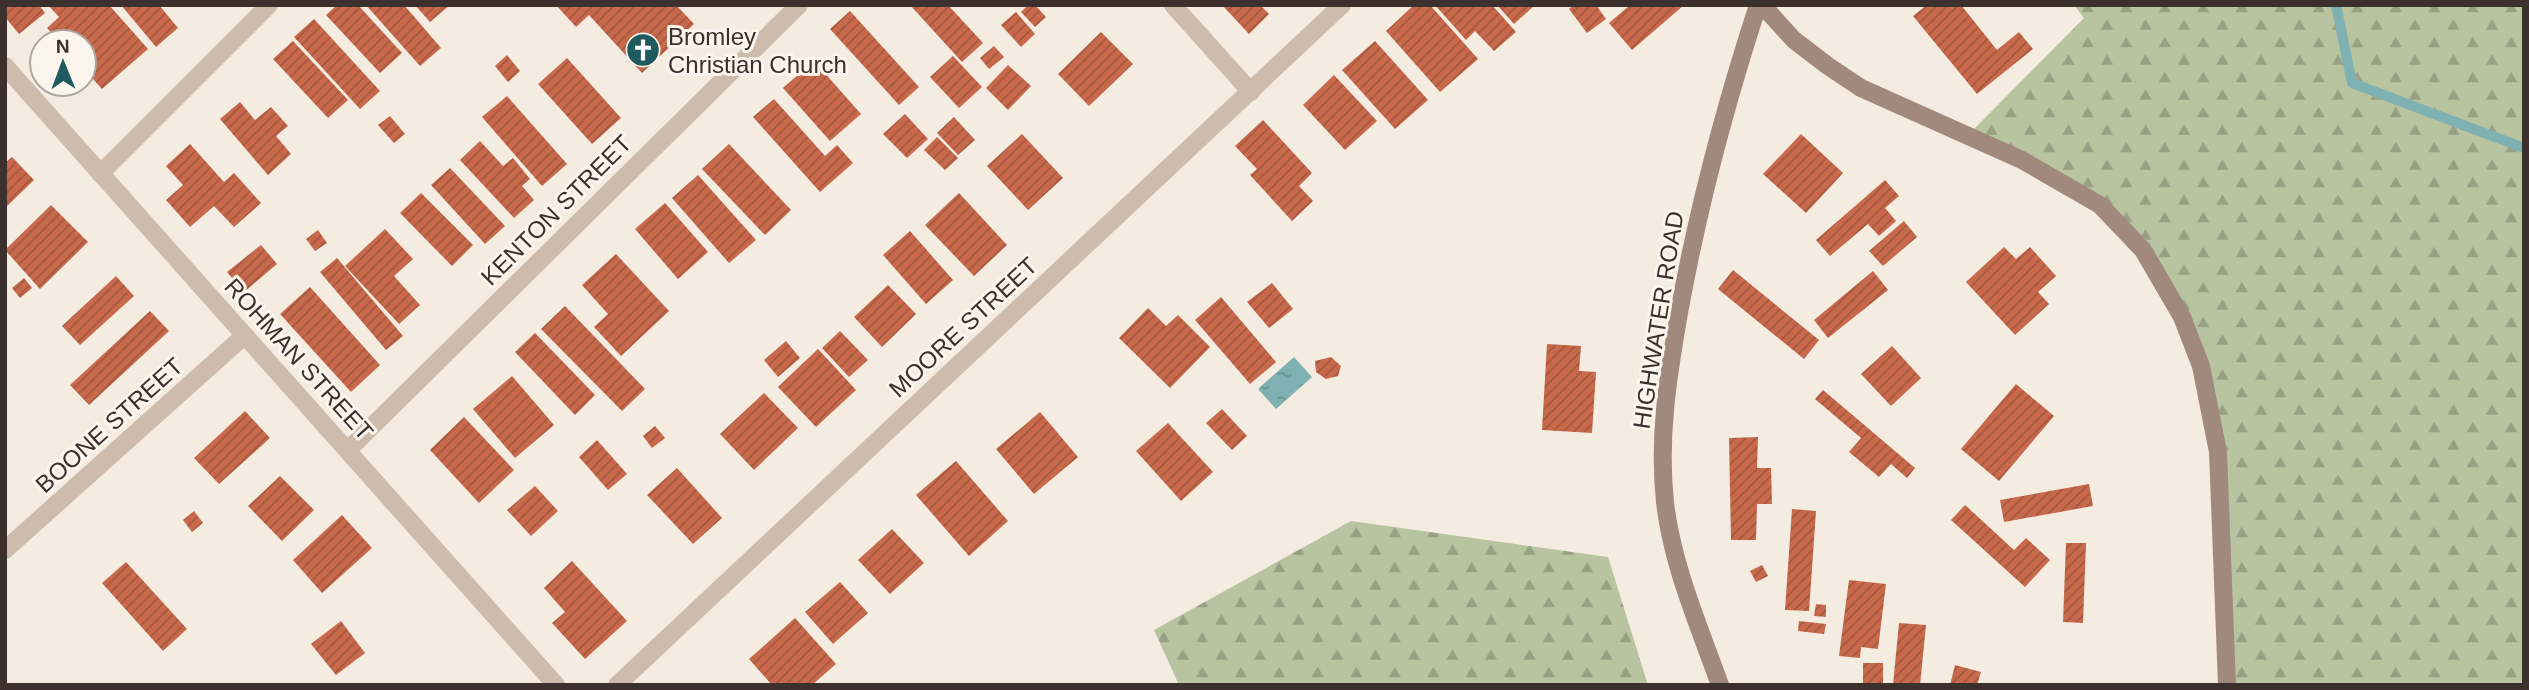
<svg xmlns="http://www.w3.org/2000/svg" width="2529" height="690" viewBox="0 0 2529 690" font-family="Arial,sans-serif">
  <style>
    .forest { fill: url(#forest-firs) }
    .water { fill: url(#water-ripples) }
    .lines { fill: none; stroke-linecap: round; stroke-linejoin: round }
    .stream { stroke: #7fb0b2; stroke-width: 10 }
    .building { fill: url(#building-hatch) }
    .street { stroke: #cdbbac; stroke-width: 18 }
    .secondary { stroke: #a18a7d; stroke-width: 18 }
    .labels { text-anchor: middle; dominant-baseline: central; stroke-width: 6; stroke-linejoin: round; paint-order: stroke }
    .poi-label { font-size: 24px; fill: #3b302b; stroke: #fbf5ee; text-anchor: start }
    .street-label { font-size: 24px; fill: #3b302b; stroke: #fbf5ee }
  </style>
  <defs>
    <pattern id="forest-firs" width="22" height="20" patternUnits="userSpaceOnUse" patternTransform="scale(1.75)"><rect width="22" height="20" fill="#b8c4a0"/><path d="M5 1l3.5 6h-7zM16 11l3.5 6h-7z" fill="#97a083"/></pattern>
    <pattern id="water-ripples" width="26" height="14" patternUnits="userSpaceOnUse" patternTransform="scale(1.75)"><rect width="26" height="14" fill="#7fb0b2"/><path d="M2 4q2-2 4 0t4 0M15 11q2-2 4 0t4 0" fill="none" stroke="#699091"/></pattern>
    <pattern id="building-hatch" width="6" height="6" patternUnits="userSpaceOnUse" patternTransform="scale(1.75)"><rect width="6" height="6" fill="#c8694b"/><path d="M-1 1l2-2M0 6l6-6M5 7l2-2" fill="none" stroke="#a4573f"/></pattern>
  </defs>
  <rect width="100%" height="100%" fill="#f4ebe1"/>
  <g class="forest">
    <path d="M2074,5H2524V685H2227L2218,452L2182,317L2100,205L1967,136L2084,18Z"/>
    <path d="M1351,521L1608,557L1648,685H1179L1154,630Z"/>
  </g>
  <path class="water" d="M1294,357L1312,377L1276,409L1258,389Z"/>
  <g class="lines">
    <path class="stream" d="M2336,5L2352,83L2524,148"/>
  </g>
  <g class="building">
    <path d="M5,5H39L45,13L19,34L5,17Z"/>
    <path d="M48,5H109L148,49L102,89L84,69V42H60L47,28L59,17Z"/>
    <path d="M121,5H159L178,28L156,47Z"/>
    <path d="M337,5H358L402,53L380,73L326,15Z"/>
    <path d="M366,5H404L441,48L420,66Z"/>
    <path d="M415,5H450L430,22Z"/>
    <path d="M556,5H676L694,24L642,73L589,15L576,27Z"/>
    <path d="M910,5H948L983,43L962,62Z"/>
    <path d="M1028,5H1035L1046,17L1035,27L1021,12Z"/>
    <path d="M1222,5H1260L1269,14L1249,34Z"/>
    <path d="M1414,5H1430L1478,59L1440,92L1386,31Z"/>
    <path d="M1435,5H1492L1516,32L1494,51L1475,31L1466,40Z"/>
    <path d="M1497,5H1535L1514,24Z"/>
    <path d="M1574,5H1596L1606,19L1587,33L1569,9Z"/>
    <path d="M1630,5H1684L1632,50L1609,23Z"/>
    <path d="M1927,5H1961L1997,50L2019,32L2033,49L1977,94L1913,16Z"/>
    <path d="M850,11L919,87L899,105L830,29Z"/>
    <path d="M1016,12L1035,34L1021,47L1001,25Z"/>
    <path d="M314,19L380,91L360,109L294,37Z"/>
    <path d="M1101,32L1133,64L1089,106L1058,74Z"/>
    <path d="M293,41L348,100L328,118L273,59Z"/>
    <path d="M1375,41L1428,100L1395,129L1342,70Z"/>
    <path d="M994,46L1004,57L989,69L980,58Z"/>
    <path d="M507,55L520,71L508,82L495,66Z"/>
    <path d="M953,56L982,87L959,108L930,77Z"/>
    <path d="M567,58L621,118L592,144L538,84Z"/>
    <path d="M814,61L861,114L830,141L783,88Z"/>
    <path d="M1008,65L1031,86L1008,110L986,88Z"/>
    <path d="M1334,75L1377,121L1345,150L1303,105Z"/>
    <path d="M507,96L567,164L542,186L482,117Z"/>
    <path d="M774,99L825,156L837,145L853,163L820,192L753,117Z"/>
    <path d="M240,102L255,120L271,107L288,126L276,136L291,154L268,175L220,119Z"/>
    <path d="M905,114L928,139L907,158L883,134Z"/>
    <path d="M390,116L405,134L394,143L378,125Z"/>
    <path d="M954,117L975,140L958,155L937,133Z"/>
    <path d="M1263,120L1312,173L1299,186L1313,201L1292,221L1250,175L1257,169L1235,146Z"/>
    <path d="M1022,134L1063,178L1028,210L987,166Z"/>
    <path d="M1801,134L1843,173L1806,213L1763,174Z"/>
    <path d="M937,137L958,158L945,170L924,150Z"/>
    <path d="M480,141L503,166L513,158L530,179L522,186L534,200L514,218L460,160Z"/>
    <path d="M190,144L224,182L234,173L261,203L234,227L214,206L190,227L166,200L183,185L166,166Z"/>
    <path d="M729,144L791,210L765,235L702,169Z"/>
    <path d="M12,157L34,180L5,208V163Z"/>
    <path d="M450,168L505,226L485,244L431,185Z"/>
    <path d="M698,175L756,240L729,263L672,198Z"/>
    <path d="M1885,180L1899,196L1885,208L1896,221L1879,236L1868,224L1830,256L1816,240Z"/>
    <path d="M421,193L473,245L452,266L400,213Z"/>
    <path d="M959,193L1007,245L974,276L925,225Z"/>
    <path d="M665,203L708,252L678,279L635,229Z"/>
    <path d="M51,205L88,242L40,289L5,250Z"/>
    <path d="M1904,221L1917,237L1883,266L1869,251Z"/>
    <path d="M385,229L413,259L394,276L420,305L399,324L345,266Z"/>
    <path d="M318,230L327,243L315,251L306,239Z"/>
    <path d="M910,231L953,280L926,304L883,255Z"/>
    <path d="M261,245L277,264L244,292L227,272Z"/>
    <path d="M2004,247L2016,259L2030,247L2056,276L2038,292L2049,304L2015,335L1966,282Z"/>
    <path d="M616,254L669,311L621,356L594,327L608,314L582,285Z"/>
    <path d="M337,258L403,336L386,350L320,272Z"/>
    <path d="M1733,270L1819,340L1804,359L1718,289Z"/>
    <path d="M1873,271L1888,290L1828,338L1814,320Z"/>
    <path d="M116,276L134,296L80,345L62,326Z"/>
    <path d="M24,278L32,288L20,298L12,288Z"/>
    <path d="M1272,283L1293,309L1269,328L1247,302Z"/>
    <path d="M888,285L916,314L882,347L854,317Z"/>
    <path d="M310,287L380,365L351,392L280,314Z"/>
    <path d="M1221,297L1276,362L1250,384L1195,320Z"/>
    <path d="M565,306L645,389L622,411L541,329Z"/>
    <path d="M1148,308L1166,326L1178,315L1210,347L1170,388L1119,338Z"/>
    <path d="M150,311L169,331L89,405L70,385Z"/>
    <path d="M840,331L868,360L849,377L822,348Z"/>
    <path d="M535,333L595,395L575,415L515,352Z"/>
    <path d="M786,341L800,358L778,377L764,360Z"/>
    <path d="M1547,344L1581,346L1579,371L1596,372L1592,433L1542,430Z"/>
    <path d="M1892,346L1921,378L1891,406L1861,374Z"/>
    <path d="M818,349L856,390L816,427L778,387Z"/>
    <path d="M1331,357L1341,366L1338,376L1326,379L1316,372L1315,361Z"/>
    <path d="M512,376L554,425L515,458L473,409Z"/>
    <path d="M2016,384L2054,416L1999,481L1961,449Z"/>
    <path d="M1823,390L1915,468L1907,478L1891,464L1879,477L1849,452L1861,438L1815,399Z"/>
    <path d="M764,393L798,428L754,470L720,434Z"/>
    <path d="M1222,409L1247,436L1232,450L1206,423Z"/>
    <path d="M245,411L270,438L219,484L194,458Z"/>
    <path d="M1040,412L1078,457L1034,494L996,449Z"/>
    <path d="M464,417L514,470L479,503L430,450Z"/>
    <path d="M1168,423L1213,472L1181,501L1136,451Z"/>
    <path d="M655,426L665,438L652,448L643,436Z"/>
    <path d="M1758,437L1757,468H1771L1772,504H1757L1756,540H1731L1729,438Z"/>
    <path d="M597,440L627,474L608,490L579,457Z"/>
    <path d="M956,461L1008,521L969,556L916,495Z"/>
    <path d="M677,468L722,518L693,544L647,495Z"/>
    <path d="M280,476L314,510L282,541L248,506Z"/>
    <path d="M2089,484L2093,506L2004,522L2000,500Z"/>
    <path d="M535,486L558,511L531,536L507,510Z"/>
    <path d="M1965,505L2014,550L2026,538L2050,560L2025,587L1951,520Z"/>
    <path d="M1792,509L1816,511L1809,611L1785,610Z"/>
    <path d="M194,511L203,523L192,532L183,520Z"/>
    <path d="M342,515L372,548L322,593L293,560Z"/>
    <path d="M892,529L924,563L890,594L858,560Z"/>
    <path d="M2066,543H2086L2083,623L2063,622Z"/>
    <path d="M572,561L627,621L585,659L552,623L565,612L544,588Z"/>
    <path d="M126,562L187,629L163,651L102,583Z"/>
    <path d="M1762,565L1768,576L1756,582L1750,571Z"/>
    <path d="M1849,580L1886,584L1878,649L1861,647L1860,658L1839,656Z"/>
    <path d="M840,582L868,613L833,644L805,612Z"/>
    <path d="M1816,604L1826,605V617L1814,616Z"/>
    <path d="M795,618L836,664L812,685H772L749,659Z"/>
    <path d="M341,621L365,653L336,675L311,644Z"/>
    <path d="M1799,621L1826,624L1824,634L1798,631Z"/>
    <path d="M1899,623L1926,625L1920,685H1893Z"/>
    <rect x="1863" y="663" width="20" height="22"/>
    <path d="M1955,665L1981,672L1977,685H1950Z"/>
  </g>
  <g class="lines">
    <g class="street">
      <path d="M1173,5L1251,92"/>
      <path d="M5,66L556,685"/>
      <path d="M100,174L269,5"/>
      <path d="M348,450L799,5"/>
      <path d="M5,550L244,336"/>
      <path d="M617,685L1342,5"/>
    </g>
    <g class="secondary">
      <path d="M1762,5L1794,40L1828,66L1861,88L2022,160L2100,205L2143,250L2182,317L2201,366L2218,452L2227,685"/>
      <path d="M1720,685C1699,626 1672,565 1665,502C1658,438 1668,376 1679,313C1698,208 1725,106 1758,5"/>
    </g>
  </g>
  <defs>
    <g id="church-disc" transform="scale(1.75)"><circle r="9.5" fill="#1f5a5e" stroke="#fbf5ee"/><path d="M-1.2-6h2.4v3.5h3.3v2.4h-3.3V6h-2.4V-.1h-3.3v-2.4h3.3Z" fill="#fff"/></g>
  </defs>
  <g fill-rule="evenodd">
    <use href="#church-disc" x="643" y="50"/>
  </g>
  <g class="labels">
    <g class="poi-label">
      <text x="668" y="36">Bromley<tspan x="668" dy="28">Christian Church</tspan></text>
    </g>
    <g class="street-label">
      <text transform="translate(556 210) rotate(-45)">KENTON STREET</text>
      <text transform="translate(1658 320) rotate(-81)">HIGHWATER ROAD</text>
      <text transform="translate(963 327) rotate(-43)">MOORE STREET</text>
      <text transform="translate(299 359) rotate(48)">ROHMAN STREET</text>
      <text transform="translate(109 425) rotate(-42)">BOONE STREET</text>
    </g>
  </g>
  <rect width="2529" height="690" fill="none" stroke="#3b302b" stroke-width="14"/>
  <g transform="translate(63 63) rotate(359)"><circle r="33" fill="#fbf5ee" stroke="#aea6a0" stroke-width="2"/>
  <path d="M0-5L12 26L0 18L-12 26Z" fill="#1f5a5e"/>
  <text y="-10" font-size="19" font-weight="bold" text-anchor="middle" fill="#3b302b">N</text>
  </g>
</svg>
